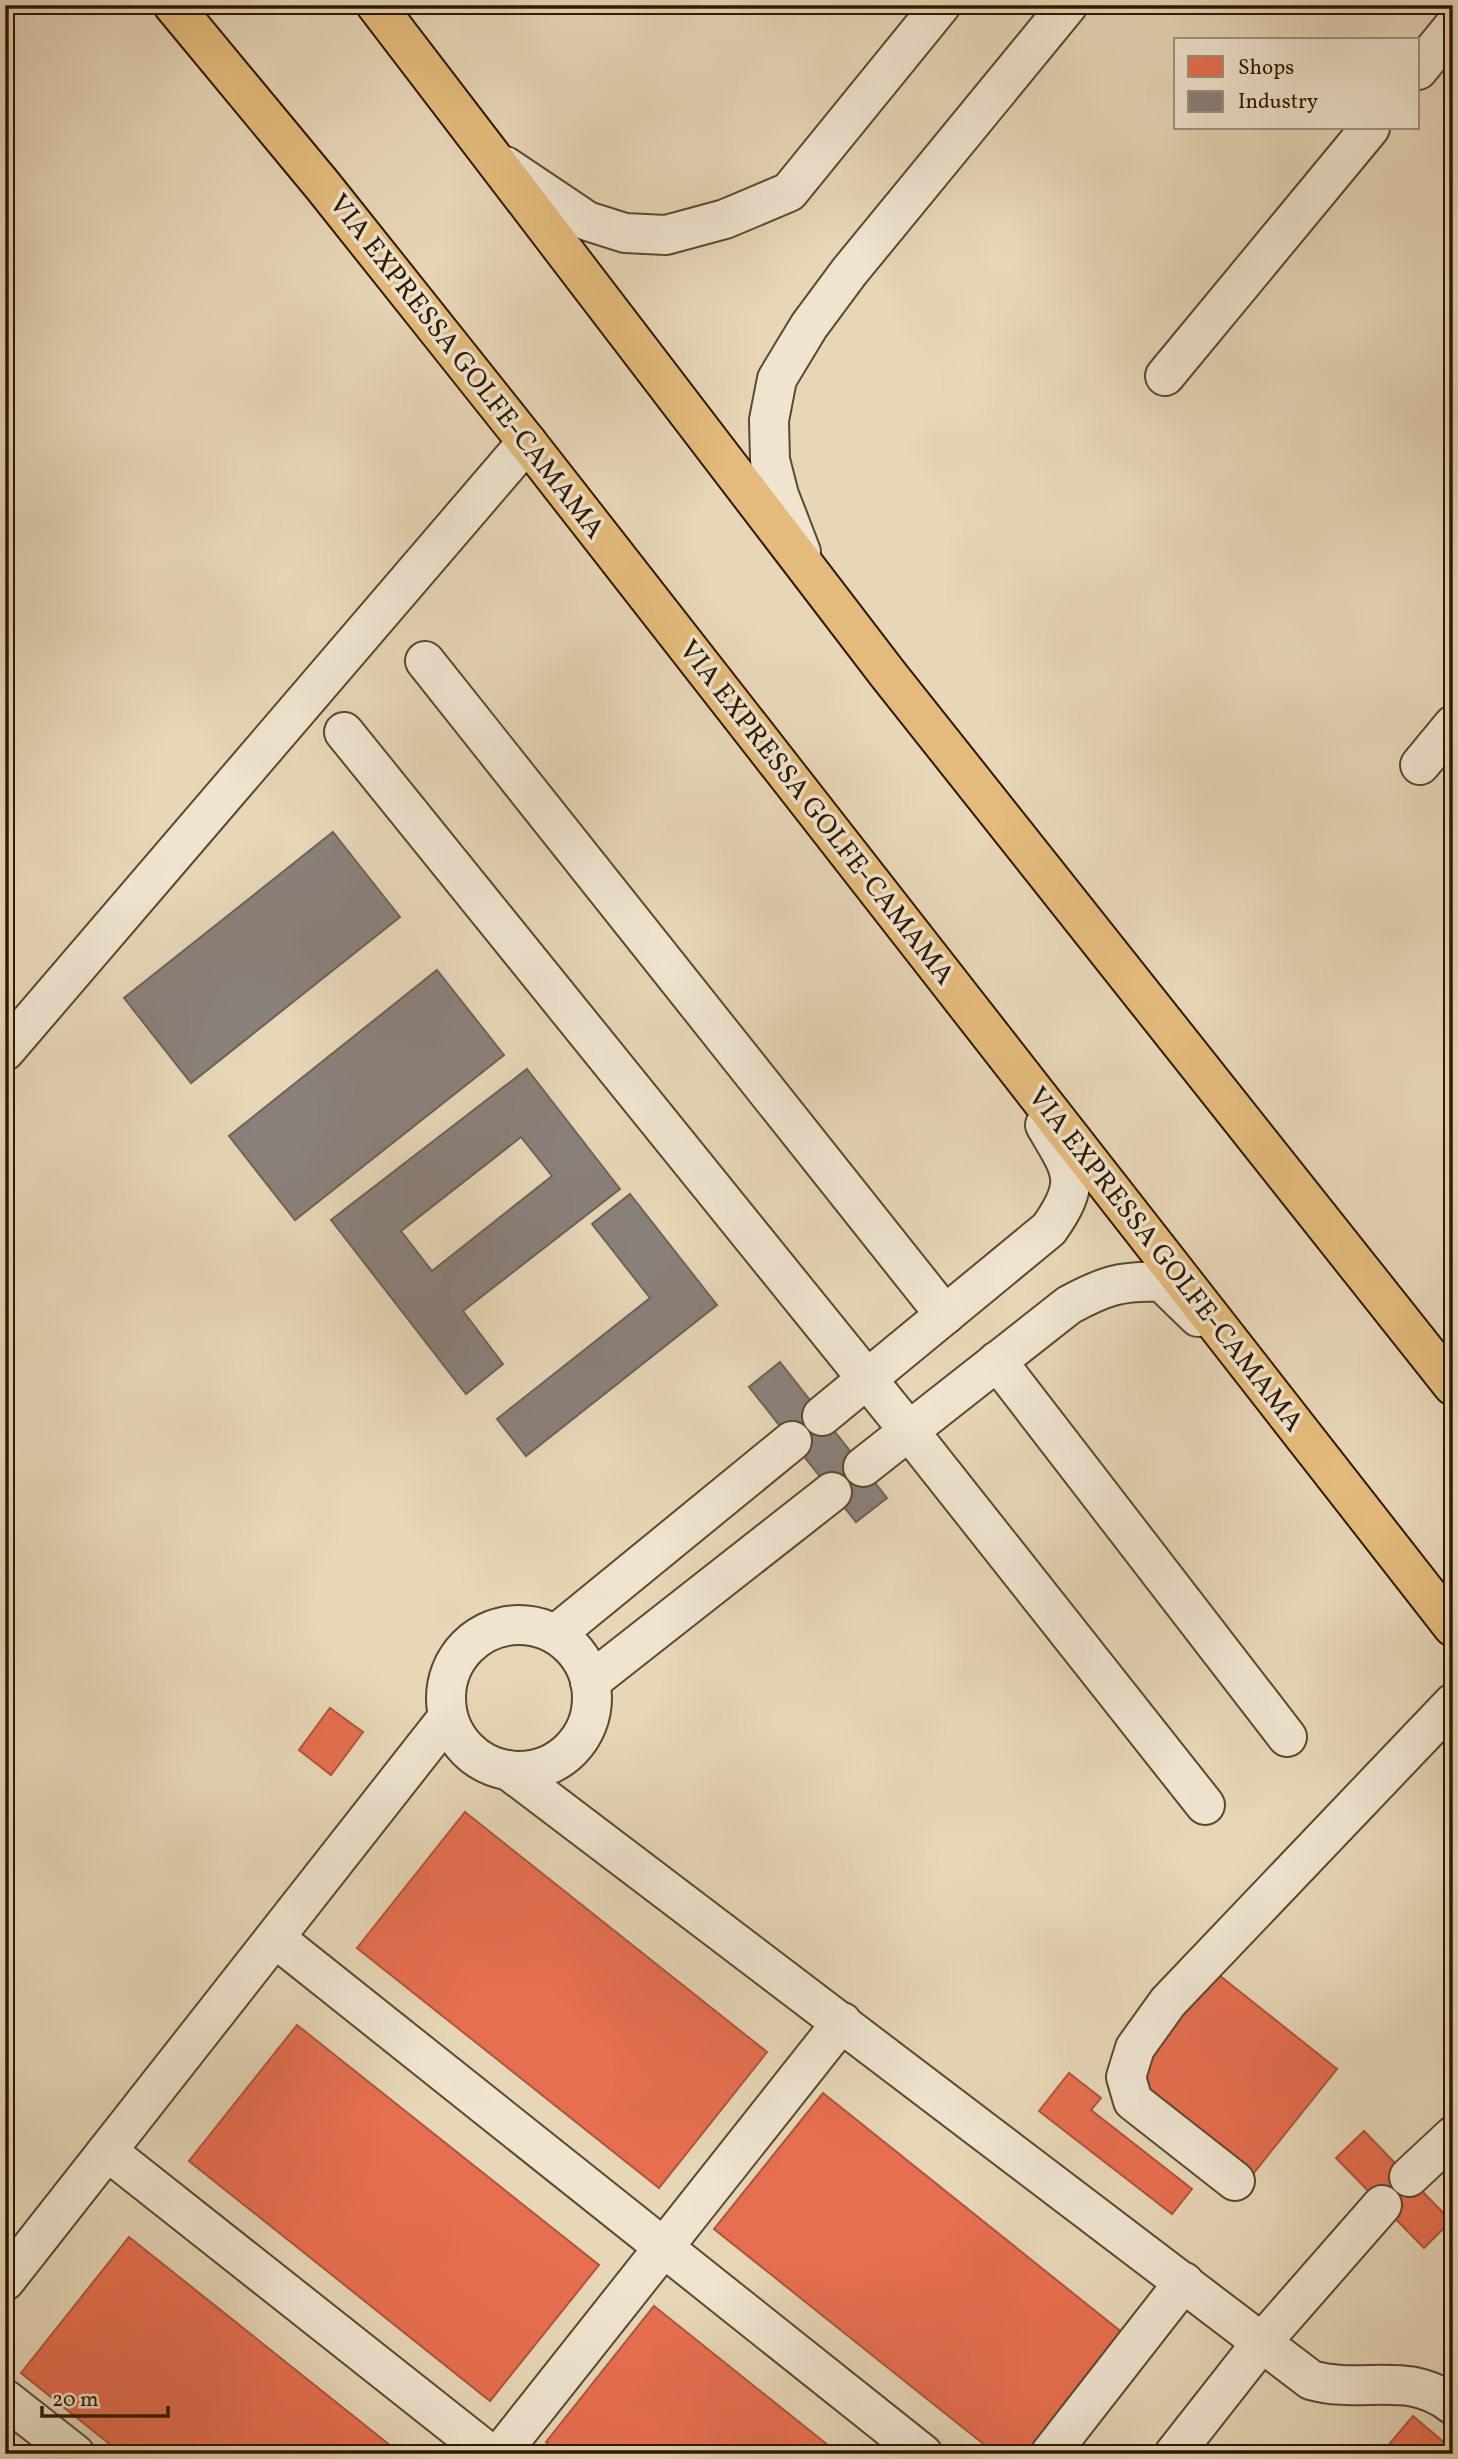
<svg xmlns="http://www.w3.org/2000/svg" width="1458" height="2459" viewBox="0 0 1458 2459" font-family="Vollkorn,serif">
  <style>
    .shops { fill: #e76f51; stroke: #b05539; stroke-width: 2 }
    .industry { fill: #8a817c; stroke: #6e6257; stroke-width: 2; fill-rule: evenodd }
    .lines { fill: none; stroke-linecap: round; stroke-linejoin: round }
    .minor-casing { stroke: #5c482e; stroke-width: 42 }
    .highway-casing { stroke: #2e1900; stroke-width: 42 }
    .minor { stroke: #efe4d0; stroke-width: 38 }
    .highway { stroke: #e4bb7c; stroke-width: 38 }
    .labels { text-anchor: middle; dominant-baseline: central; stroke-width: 7; stroke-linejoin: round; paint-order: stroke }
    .street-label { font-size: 28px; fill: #2e1900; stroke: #efe4d0 }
  </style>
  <rect width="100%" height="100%" fill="#e7d6b7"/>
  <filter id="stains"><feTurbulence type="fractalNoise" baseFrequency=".00286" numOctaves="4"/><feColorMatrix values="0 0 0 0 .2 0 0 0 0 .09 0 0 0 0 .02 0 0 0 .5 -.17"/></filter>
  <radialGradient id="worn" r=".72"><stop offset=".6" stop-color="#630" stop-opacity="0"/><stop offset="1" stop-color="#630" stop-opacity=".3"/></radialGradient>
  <g class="shops">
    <path d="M330,1708L363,1732L331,1775L299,1750Z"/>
    <path d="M465,1812L767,2052L659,2188L357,1948Z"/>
    <path d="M1214,1971L1337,2069L1253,2174L1130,2076Z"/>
    <path d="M297,2025L599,2265L490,2401L189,2161Z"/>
    <path d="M1069,2073L1101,2098L1091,2110L1192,2189L1172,2214L1039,2111Z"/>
    <path d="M823,2093L1124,2334L1029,2454H996L714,2229Z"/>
    <path d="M1364,2131L1451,2221L1424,2248L1336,2158Z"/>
    <path d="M129,2237L401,2454H122L21,2373Z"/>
    <path d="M654,2306L839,2454H561L546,2442Z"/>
    <path d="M1413,2416L1453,2450V2454H1381Z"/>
  </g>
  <g class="industry">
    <path d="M333,832L400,917L191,1083L124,998Z"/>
    <path d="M437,970L504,1055L295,1220L229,1136Z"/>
    <path d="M527,1069L620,1189L463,1311L503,1364L466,1394L331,1220ZM521,1137L552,1176L432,1271L401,1231Z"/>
    <path d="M630,1194L717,1305L526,1456L497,1419L650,1298L592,1224Z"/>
    <path d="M780,1362L887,1498L856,1522L749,1387Z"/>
  </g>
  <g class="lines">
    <g class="minor-casing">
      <g id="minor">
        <path d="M1418,70L1453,27"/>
        <path d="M505,166L587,221L625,233L666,235L725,219L789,192L941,5"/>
        <path d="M1165,376L1370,128"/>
        <path d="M801,552L779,495L770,460L769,420L777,379L809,326L849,272L1068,5"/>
        <path d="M425,661L945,1315"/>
        <path d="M344,732L909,1431L1205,1805"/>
        <path d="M1420,765L1453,725"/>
        <path d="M5,1051L527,442"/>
        <path d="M997,1361L1287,1737"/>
        <path d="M822,1416L1049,1229C1083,1181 1072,1171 1045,1125"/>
        <path d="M863,1467L1069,1305C1104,1286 1122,1280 1162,1282L1198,1317"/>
        <circle cx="519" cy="1698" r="73"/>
        <path d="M556,1634L792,1441"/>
        <path d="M590,1682L832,1492"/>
        <path d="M508,1770L1311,2380C1362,2395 1408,2369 1453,2405"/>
        <path d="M275,1938L923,2454"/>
        <path d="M107,2151L490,2454"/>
        <path d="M1409,2177L1453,2136"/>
        <path d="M1235,2181L1133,2101L1126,2077L1135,2048L1168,2002L1453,1703"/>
        <path d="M5,2281L448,1717"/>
        <path d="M5,2399L75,2454"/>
        <path d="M500,2454L842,2022"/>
        <path d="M1050,2454L1184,2282"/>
        <path d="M1174,2454L1262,2342L1382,2205"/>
      </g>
    </g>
    <g class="highway-casing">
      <g id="highway">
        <path d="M173,5L323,186L527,442L1453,1627"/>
        <path d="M376,5L887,673L1453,1386"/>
      </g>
    </g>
    <use href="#minor" class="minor"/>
    <use href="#highway" class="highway"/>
  </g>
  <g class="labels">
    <g class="street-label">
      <text transform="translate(466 367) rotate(52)">VIA EXPRESSA GOLFE-CAMAMA</text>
      <text transform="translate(816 813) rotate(52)">VIA EXPRESSA GOLFE-CAMAMA</text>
      <text transform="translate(1165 1260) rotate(52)">VIA EXPRESSA GOLFE-CAMAMA</text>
    </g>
  </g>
  <rect width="1458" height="2459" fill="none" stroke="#e7d6b7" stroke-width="28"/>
  <rect x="7" y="7" width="1444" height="2445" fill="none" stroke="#2e1900" stroke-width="3.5"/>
  <rect x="14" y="14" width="1430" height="2431" fill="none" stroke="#2e1900" stroke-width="2"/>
  <rect x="1174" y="38" width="245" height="91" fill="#efe4d0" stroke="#a2937d" stroke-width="2"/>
  <rect x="1188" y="56" width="35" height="21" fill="#e76f51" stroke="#a2937d" stroke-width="2"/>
  <text x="1238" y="74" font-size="21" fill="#2e1900">Shops</text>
  <rect x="1188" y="91" width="35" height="21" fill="#8a817c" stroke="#a2937d" stroke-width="2"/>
  <text x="1238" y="108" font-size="21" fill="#2e1900">Industry</text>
  <path d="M42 2406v10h126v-10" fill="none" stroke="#2e1900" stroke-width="3.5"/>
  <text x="52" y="2406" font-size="21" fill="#2e1900" stroke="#efe4d0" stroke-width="5" paint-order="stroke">20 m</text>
  <rect width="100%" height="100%" filter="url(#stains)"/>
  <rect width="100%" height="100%" fill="url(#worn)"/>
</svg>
